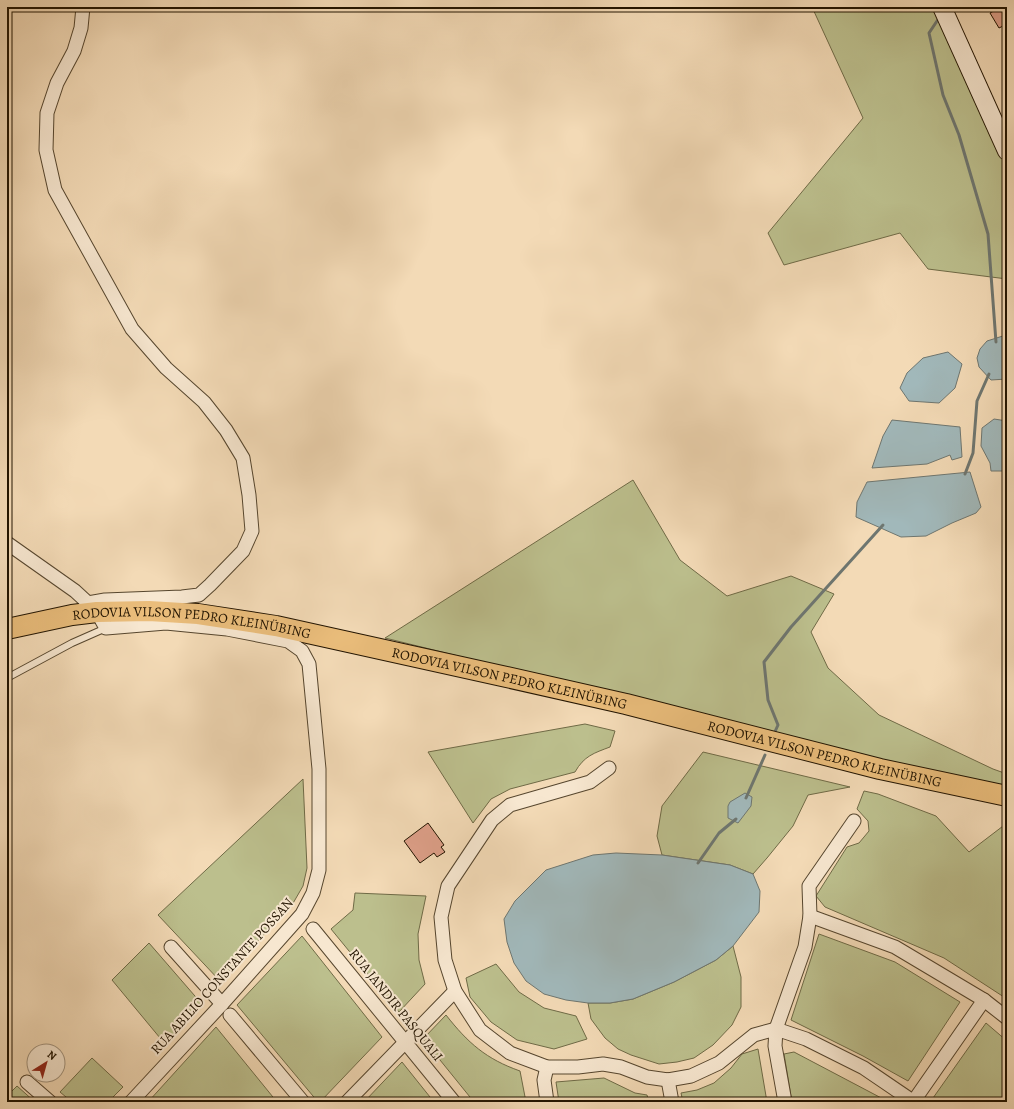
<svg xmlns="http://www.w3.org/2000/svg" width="1014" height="1109" viewBox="0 0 1014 1109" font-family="Alegreya,serif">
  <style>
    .green { fill: #bcbf8d; stroke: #6f6a46 }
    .water { fill: #a1b8ba; stroke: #6e7670 }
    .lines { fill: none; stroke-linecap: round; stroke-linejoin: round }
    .stream { stroke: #6e7670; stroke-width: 3 }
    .building { fill: #dd9f88; stroke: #221400 }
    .lane-casing { stroke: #56462e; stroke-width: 8 }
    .street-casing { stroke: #56462e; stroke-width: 15 }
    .secondary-casing { stroke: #221400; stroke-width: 20 }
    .primary-casing { stroke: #221400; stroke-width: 22 }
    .lane { stroke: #f7e7d0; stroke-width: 6 }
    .street { stroke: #f7e7d0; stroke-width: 13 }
    .secondary { stroke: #f7e7d0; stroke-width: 18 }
    .primary { stroke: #eabd7b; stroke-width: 20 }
    .labels { text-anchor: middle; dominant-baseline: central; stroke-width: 4; stroke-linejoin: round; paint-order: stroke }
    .street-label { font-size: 14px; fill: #221400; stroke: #f7e7d0 }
  </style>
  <rect width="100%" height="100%" fill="#f3dab6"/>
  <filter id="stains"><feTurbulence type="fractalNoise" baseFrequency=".005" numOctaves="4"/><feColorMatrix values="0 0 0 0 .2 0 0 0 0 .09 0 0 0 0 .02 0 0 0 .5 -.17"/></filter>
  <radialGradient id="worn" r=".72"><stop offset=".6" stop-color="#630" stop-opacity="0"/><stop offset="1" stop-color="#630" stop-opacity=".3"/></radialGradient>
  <g class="green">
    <path d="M812,7H937L1007,158V279L928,269L900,233L784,265L768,233L863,118Z"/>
    <path d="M633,480L680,560L727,596L791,576L834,594L811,632L828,668L879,715L993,769L1007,774V787L877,759L385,638Z"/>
    <path d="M585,724L615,731L610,747C594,753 584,756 575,772L510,789L491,799L473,823L428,752Z"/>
    <path d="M703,752L850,787L808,795L793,826L767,858L753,874L730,865L662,855L657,836L662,806Z"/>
    <path d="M303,779L307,868L303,886L292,905L220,981L158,915Z"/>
    <path d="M864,791L878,794L936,816L969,852L1007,823V999L944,958L825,907L816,896L847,847L859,843L869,831L868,821L857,809Z"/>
    <path d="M355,893L426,896L418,934L419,960L425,984L399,1012L331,929L353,910Z"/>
    <path d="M819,934L895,962L960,1002L908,1081L863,1056L791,1020Z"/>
    <path d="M302,936L382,1037L320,1102H318L237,1005Z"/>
    <path d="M149,943L201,1003L165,1044L112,980Z"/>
    <path d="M733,946L741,977V1007L732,1025L713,1045L694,1058L677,1062L659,1064L631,1055L618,1049L605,1038L591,1019L588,1003H610L633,999L674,982L716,960Z"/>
    <path d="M496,964L519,992L544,1008L576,1016L587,1039L554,1049L517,1040L491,1022L470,997L466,978Z"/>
    <path d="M446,1015C468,1043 486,1059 520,1071L526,1102H474L423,1039Z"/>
    <path d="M986,1023L1007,1041V1102H938L933,1098Z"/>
    <path d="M216,1027L277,1102H148Z"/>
    <path d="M758,1049L767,1102H683L681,1093L697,1090L714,1083L731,1068L742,1054Z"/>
    <path d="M794,1052L887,1101L886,1102H792L784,1054Z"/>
    <path d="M92,1058L123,1087L108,1102H72L60,1092Z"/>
    <path d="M402,1062L434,1102H364Z"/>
    <path d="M604,1078L635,1093L647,1095L649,1102H559L556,1082Z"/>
    <path d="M17,1086L35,1102H7V1096Z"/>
  </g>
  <g class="water">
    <path d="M1006,335H1007V379L991,380L979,367L977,358L980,349L987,341Z"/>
    <path d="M948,352L962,364L955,388L939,403L909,401L900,388L907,373L923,358Z"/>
    <path d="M994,419L1007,421V471H991L990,463L981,446L982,428Z"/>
    <path d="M892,420L960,427L962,457L952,460L950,455L927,464L872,468L883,436Z"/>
    <path d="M970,472L981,507L976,513L952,523L926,536L901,537L856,517L857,502L867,482Z"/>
    <path d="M745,793L752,797L751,806L738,823L728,818V806L730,802Z"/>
    <path d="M616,853L662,855L730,865L753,874L760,891L759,912L733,946L716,960L674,982L633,999L610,1003H588L566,1000L544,994L526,981L514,963L507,942L504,919L515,901L546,870L593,855Z"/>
  </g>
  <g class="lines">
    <g class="stream">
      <path d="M939,18L929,33L943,95L959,135L988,234L996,342"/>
      <path d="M965,474L973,453L977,401L989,374"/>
      <path d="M773,736L778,725L768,700L764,662L791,627L883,525"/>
      <path d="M746,798L765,755"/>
      <path d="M698,863L719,833L736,819"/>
    </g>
  </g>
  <g class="building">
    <path d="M1001,7H1007V24L999,28L990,13Z"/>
    <path d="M428,823L444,845L441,847L445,852L437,857L434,853L420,863L404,841Z"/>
  </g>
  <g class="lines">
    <g class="lane-casing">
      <path id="lane" d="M7,678L72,643L106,628"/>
    </g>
    <g class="street-casing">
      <g id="street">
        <path d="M7,543L75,591L88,603L105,600L182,597L199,595L210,585L243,551L252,531L249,495L243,458L226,430L204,402L166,368L132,329L55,190L46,150L47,113L57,83L74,51L81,28L83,7"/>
        <path d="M93,608L97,612L106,628L166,623L227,629L288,641L302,651L309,664L319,769V870L313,893L302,914L222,1004L131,1102"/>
        <path d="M609,768L590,782L510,805L492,820L448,886L441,917L445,960L455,991L480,1030L510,1053L547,1067H578L603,1064L621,1067L647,1077L668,1080L691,1076L719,1063L754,1035L776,1029L806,1039L864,1068L914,1102"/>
        <path d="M810,916L895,947L984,1000L1007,1018"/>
        <path d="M313,929L454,1102"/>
        <path d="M171,947L222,1004"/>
        <path d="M230,1015L303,1102"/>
        <path d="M547,1067L544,1080L547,1102"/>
        <path d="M668,1080L672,1102"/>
        <path d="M27,1082L50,1102"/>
        <path d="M347,1102L455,991"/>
        <path d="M785,1102L775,1046L776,1029L805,947L810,916L809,886L854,821"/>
        <path d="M913,1102L984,1000"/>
      </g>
    </g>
    <g class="secondary-casing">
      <path id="secondary" d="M942,7L1007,151"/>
    </g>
    <g class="primary-casing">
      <g id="primary">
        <path id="s1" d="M7,629L72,615L97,612L149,611L198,614L276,626L502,676L626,704L880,769L1007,796"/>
      </g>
    </g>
    <use href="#lane" class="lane"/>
    <use href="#street" class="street"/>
    <use href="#secondary" class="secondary"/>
    <use href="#primary" class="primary"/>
  </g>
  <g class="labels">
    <g class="street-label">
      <text stroke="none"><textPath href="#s1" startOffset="187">RODOVIA VILSON PEDRO KLEINÜBING</textPath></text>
      <text stroke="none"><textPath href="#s1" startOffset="511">RODOVIA VILSON PEDRO KLEINÜBING</textPath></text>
      <text stroke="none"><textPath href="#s1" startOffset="835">RODOVIA VILSON PEDRO KLEINÜBING</textPath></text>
      <text transform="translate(222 976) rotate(-48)">RUA ABILIO CONSTANTE POSSAN</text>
      <text transform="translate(396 1005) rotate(51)">RUA JANDIR PASQUALI</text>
    </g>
  </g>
  <rect width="1014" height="1109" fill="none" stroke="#f3dab6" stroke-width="24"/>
  <rect x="8" y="8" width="998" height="1093" fill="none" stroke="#221400" stroke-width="2"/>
  <rect x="12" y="12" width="990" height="1085" fill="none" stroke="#221400"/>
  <g transform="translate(46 1063) rotate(37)"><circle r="19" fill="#f7e7d0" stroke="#a2937d"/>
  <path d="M0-3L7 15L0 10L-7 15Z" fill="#8f2418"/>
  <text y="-6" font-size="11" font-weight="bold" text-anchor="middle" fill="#221400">N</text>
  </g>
  <rect width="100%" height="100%" filter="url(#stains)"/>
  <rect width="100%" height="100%" fill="url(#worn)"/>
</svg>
